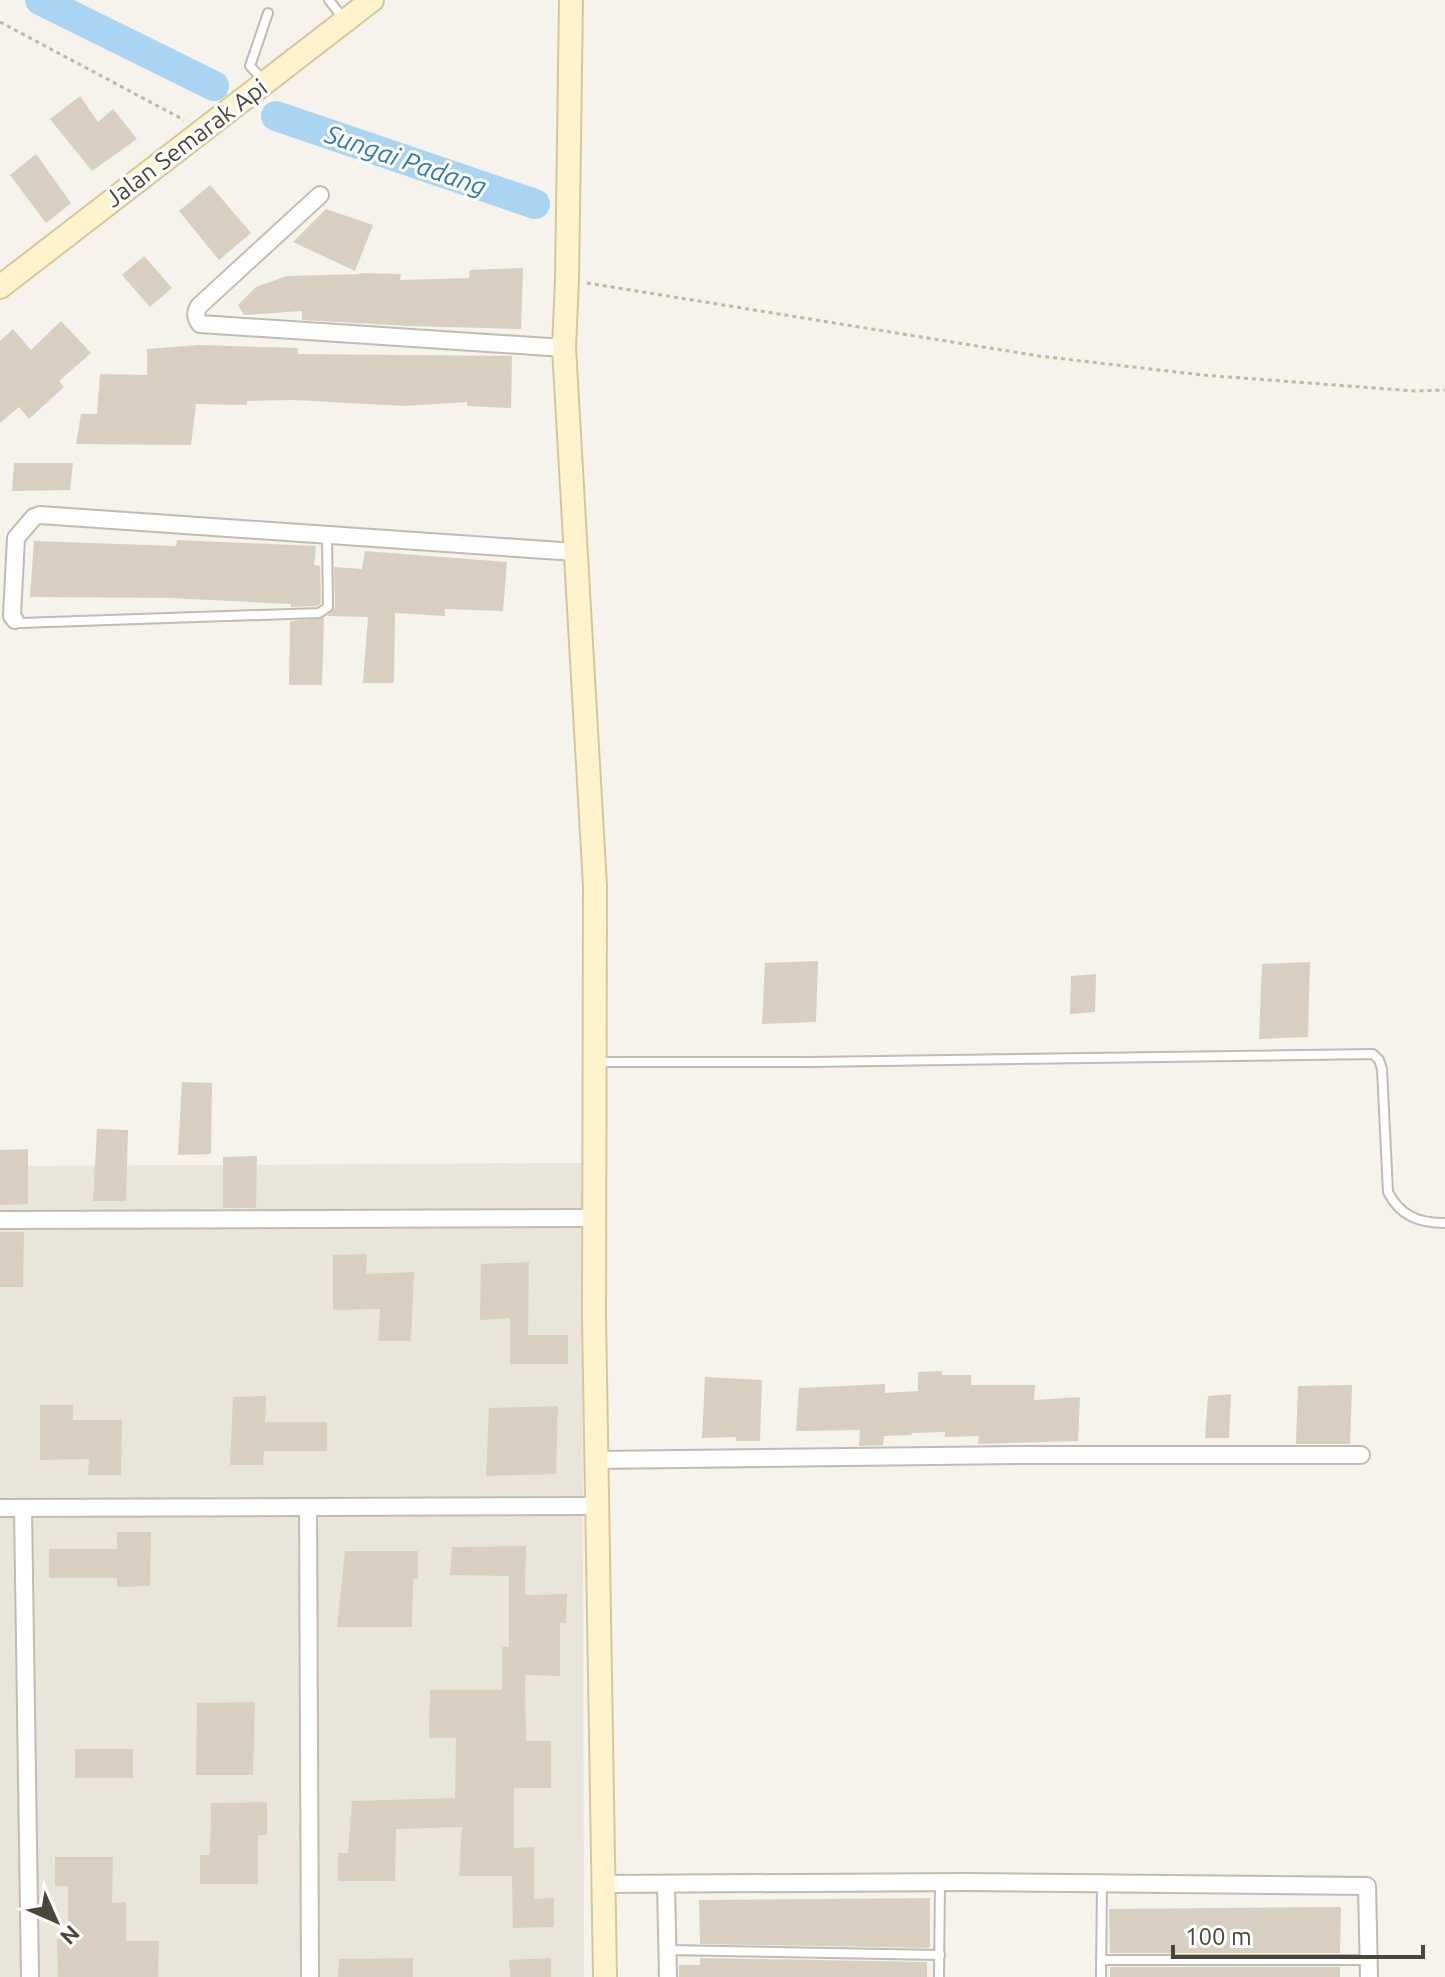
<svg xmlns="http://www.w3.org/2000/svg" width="1445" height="1977" viewBox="0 0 1445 1977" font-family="Ubuntu,sans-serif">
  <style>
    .residential { fill: #eae5da }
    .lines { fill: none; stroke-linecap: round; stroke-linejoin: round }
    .river { stroke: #a9d4f2; stroke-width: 30 }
    .building { fill: #d8cfc1 }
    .lane-casing { stroke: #c2bbae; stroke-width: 12 }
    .street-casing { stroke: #c2bbae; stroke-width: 20 }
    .secondary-casing { stroke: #d6c79b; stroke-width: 26 }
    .path { stroke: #c4b79f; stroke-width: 3; stroke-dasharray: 4 4; stroke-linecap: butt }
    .lane { stroke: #fff; stroke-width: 8 }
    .street { stroke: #fff; stroke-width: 16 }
    .secondary { stroke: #fff3cd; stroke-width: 22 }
    .labels { text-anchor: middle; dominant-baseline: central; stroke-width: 6; stroke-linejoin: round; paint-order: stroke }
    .street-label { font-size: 24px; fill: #4b4439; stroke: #fff }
    .water-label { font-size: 26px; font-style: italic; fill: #2e7ab2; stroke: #fff }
  </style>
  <rect width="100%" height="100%" fill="#f6f3ec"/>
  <path class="residential" d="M582,1163L584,1977H0V1166Z"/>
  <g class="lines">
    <g class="river">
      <path d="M40,0L214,86"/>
      <path d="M276,116L535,204"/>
    </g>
  </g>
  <g class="building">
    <path d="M80,96L98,122L113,109L137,139L92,171L50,119Z"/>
    <path d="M36,154L71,203L46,223L10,175Z"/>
    <path d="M210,185L251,233L219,260L179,211Z"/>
    <path d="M326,209L373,225L355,271L293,242Z"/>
    <path d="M144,256L172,288L150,307L122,275Z"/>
    <path d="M523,268L521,329L410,326L302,320V311L244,315L238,305L256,287L287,276L361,274L358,273L401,274L400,280L469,278L470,270Z"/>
    <path d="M61,321L91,353L59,381L64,387L29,419L19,407L0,423V341L13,329L31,350Z"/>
    <path d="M199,345L298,348V354L512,356L511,408L467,406V402L405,406L293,400L247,401V405L196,404L191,445L76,444L81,414H97L100,374L147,375V349Z"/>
    <path d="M14,463H73L70,490L12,491Z"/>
    <path d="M177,540L316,546L314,565L320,566L321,603L317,606L291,607V604L169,598L30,597L34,541L176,546Z"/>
    <path d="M365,551L507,562L503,611L445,609V616L395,613L394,683H363L368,617L327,616L335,608L334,567L362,569Z"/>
    <path d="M324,618L322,685H289L290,621Z"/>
    <path d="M818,961L816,1022L762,1024L765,963Z"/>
    <path d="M1310,962L1308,1037L1259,1039L1262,964Z"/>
    <path d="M1096,974L1095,1012L1070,1014L1071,976Z"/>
    <path d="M182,1082L212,1083L211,1154L178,1155Z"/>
    <path d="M97,1129L128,1130L126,1201H93Z"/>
    <path d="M28,1149V1204L0,1205V1150Z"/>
    <path d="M257,1156L256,1208H223V1157Z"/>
    <path d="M0,1232H24L23,1287H0Z"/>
    <path d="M367,1254L366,1274L414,1272L411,1341H378L380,1309L333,1310V1255Z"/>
    <path d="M529,1262L528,1335H568V1364H510V1318L480,1320L481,1264Z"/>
    <path d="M942,1371V1375H971V1385H1035L1034,1400L1080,1397L1078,1441L978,1444L979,1436L945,1437V1432L912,1433L911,1435L884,1436L883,1445L859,1446L860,1430L796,1431L799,1388L885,1384V1393L918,1391V1372Z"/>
    <path d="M705,1377L762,1380L760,1441H736V1437L702,1438Z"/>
    <path d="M1352,1385L1350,1444H1296L1298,1386Z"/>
    <path d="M1231,1394L1229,1438H1205L1208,1396Z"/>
    <path d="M266,1396L265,1422H327V1451H264L263,1465H230L233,1397Z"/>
    <path d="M40,1405H73V1420H122L121,1475H88L89,1459L40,1460Z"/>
    <path d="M558,1406L556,1474L486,1476L489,1408Z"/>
    <path d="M117,1532H151L150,1586L117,1587V1578H49V1549H117Z"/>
    <path d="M526,1546L525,1595L567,1594L566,1623H560V1676L525,1675L526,1741H551V1788H514V1848L534,1847V1899L554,1898V1927L513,1928L512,1876H459L462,1827L396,1829L395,1881H338V1853H348L352,1801L455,1798L456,1738H429L430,1690H502V1647H509V1576L450,1575L452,1547Z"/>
    <path d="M345,1551H418V1579H413L412,1627H337Z"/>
    <path d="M255,1702L253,1775H196L197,1703Z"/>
    <rect x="75" y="1749" width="58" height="29"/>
    <path d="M267,1802V1835H258V1884H200V1855H210L211,1803Z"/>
    <path d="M55,1857H113L112,1903L126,1902V1941H159L158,1977H58L57,1939H68V1886H55Z"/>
    <path d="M930,1898V1947L927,1948L700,1944L699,1900Z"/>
    <path d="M1341,1907L1340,1953H1110L1109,1909Z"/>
    <path d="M413,1958V1977H338L339,1959Z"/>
    <path d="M551,1958V1977H510L509,1960Z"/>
    <path d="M700,1958L927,1962V1977H679V1965H700Z"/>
    <rect x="1110" y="1967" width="230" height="10"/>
  </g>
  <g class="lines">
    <g class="lane-casing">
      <g id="lane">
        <path d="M329,0L343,18"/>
        <path d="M263,80L250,66L268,13"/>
        <path d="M16,620L20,623L319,613L328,607L327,536"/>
        <path d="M595,1062H810L1373,1054L1379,1060L1382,1069L1388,1192C1400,1216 1419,1223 1445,1223"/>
        <path d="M668,1950L940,1955"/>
        <path d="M1101,1960H1368"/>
        <path d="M939,1977L940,1882"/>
        <path d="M1101,1977L1102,1883"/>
      </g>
    </g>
    <g class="street-casing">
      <g id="street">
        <path d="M320,195L199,306C195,313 195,317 200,324L564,348"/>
        <path d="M15,620L12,616L16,538L34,517L40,515L575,552"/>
        <path d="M0,1220L594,1218"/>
        <path d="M596,1460L1019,1455H1361"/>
        <path d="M0,1508L597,1506"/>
        <path d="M23,1508L30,1977"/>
        <path d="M308,1508L310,1977"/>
        <path d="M603,1884L967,1882L1367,1886L1369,1977"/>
        <path d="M666,1884L668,1977"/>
      </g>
    </g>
    <g class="secondary-casing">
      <g id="secondary">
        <path d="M571,0L567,280L564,348L595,886L594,1316L605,1977"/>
        <path d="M0,287L372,0"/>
      </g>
    </g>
    <g class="path">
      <path d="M0,22L184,120"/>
      <path d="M587,283L1039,356L1202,375L1415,391L1445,390"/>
    </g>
    <use href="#lane" class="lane"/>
    <use href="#street" class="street"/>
    <use href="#secondary" class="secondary"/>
  </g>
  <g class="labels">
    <g class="street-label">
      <text transform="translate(186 143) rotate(-37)">Jalan Semarak Api</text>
    </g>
    <g class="water-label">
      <text transform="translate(406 160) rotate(19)">Sungai Padang</text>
    </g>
  </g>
  <g transform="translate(56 1921) rotate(135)" stroke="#ffffff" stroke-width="6" paint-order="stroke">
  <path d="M0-6L14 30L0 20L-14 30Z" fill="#4b4439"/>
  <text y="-12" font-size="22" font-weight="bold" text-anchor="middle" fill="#4b4439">N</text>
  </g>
  <path d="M1173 1945v12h250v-12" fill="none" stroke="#4b4439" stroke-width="4"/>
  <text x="1185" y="1945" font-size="24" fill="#4b4439" stroke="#ffffff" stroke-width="6" paint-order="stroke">100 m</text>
</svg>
